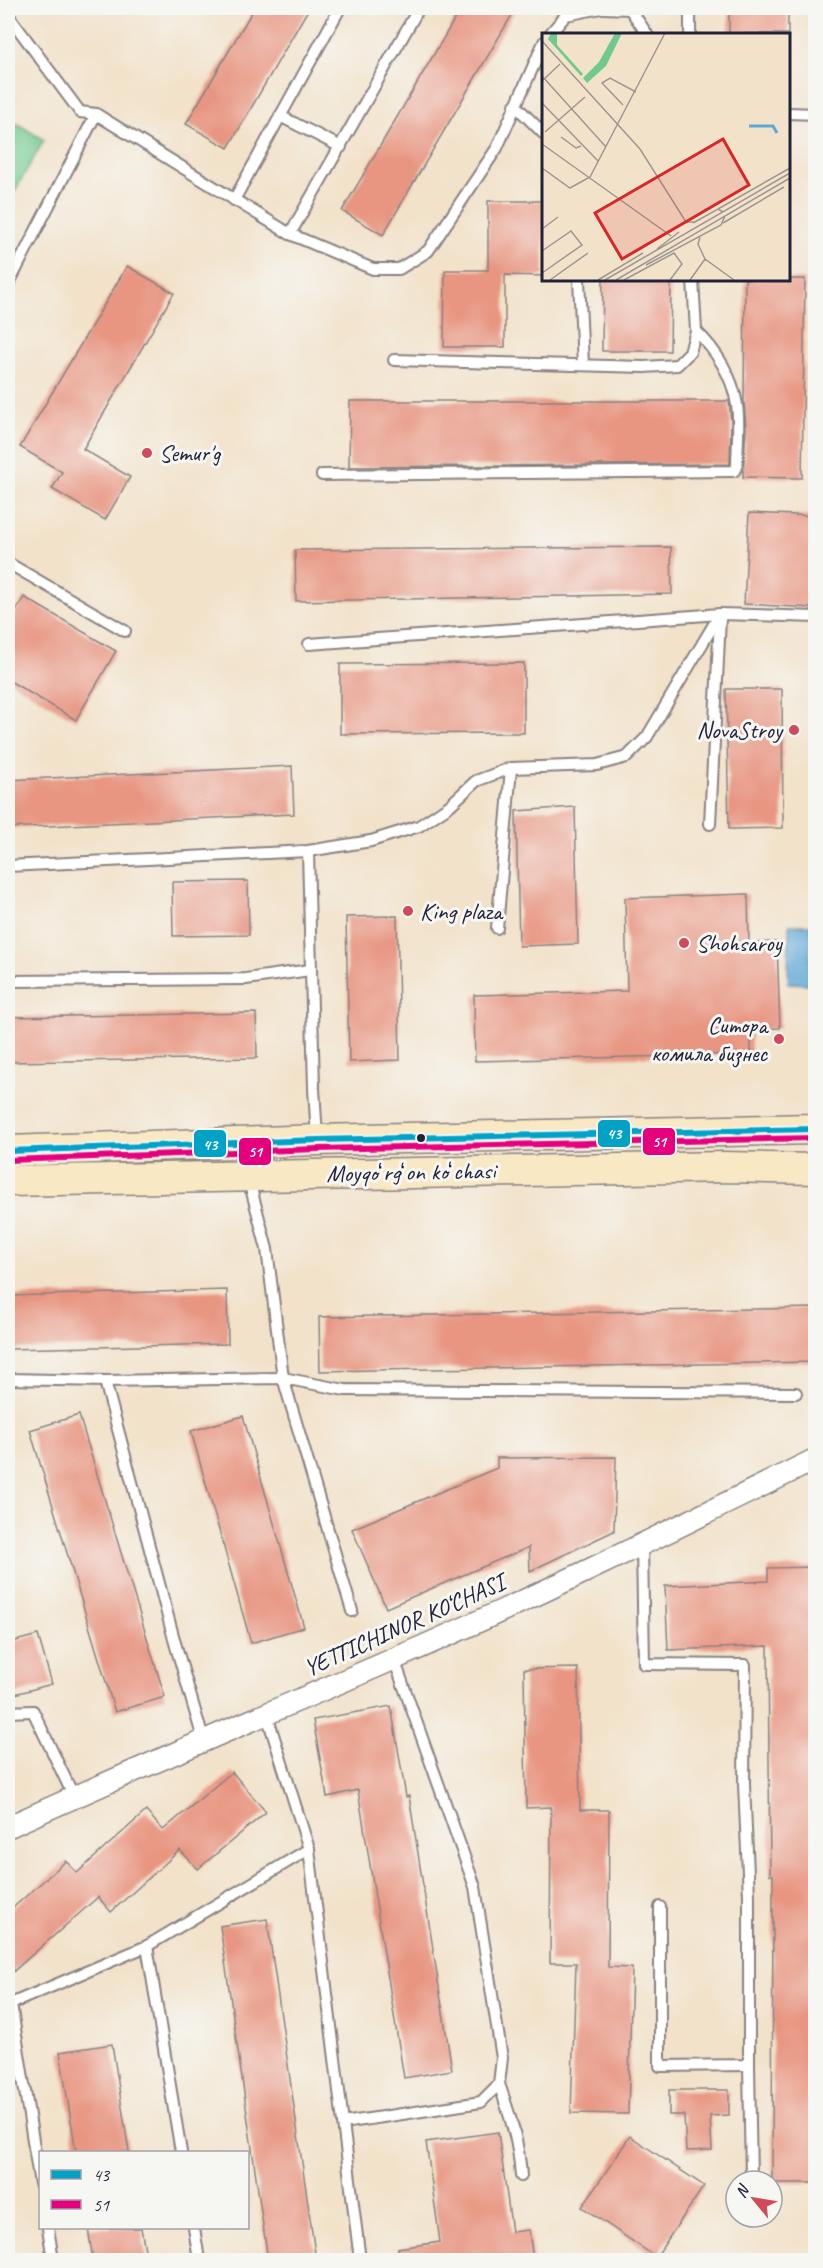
<svg xmlns="http://www.w3.org/2000/svg" width="823" height="2268" viewBox="0 0 823 2268" font-family="Caveat,sans-serif">
  <style>
    .green { fill: #70c98f; stroke: #497665; stroke-width: 1.5 }
    .water { fill: #5ea7d6; stroke: #406488; stroke-width: 1.5 }
    .building { fill: #e89682 }
    .lines { fill: none; stroke-linecap: round; stroke-linejoin: round }
    .lane-casing { stroke: #8a8282; stroke-width: 14 }
    .street-casing { stroke: #8a8282; stroke-width: 24 }
    .secondary-casing { stroke: #8a8282; stroke-width: 33 }
    .lane { stroke: #fff; stroke-width: 10 }
    .street { stroke: #fff; stroke-width: 21 }
    .secondary { stroke: #f8e8c3; stroke-width: 30 }
    .bus-1-casing { stroke: #f6f6f2; stroke-width: 10 }
    .bus-2-casing { stroke: #f6f6f2; stroke-width: 10 }
    .bus-1 { stroke: #02a2c7; stroke-width: 6 }
    .bus-2 { stroke: #e5007d; stroke-width: 6 }
    .poi-dot { fill: #d1495b; stroke: #f6f6f2; stroke-width: 2 }
    .bus-dot { fill: #22223b; stroke: #f6f6f2; stroke-width: 2 }
    .labels { text-anchor: middle; dominant-baseline: central; stroke-width: 6; stroke-linejoin: round; paint-order: stroke }
    .poi-label { font-size: 24px; fill: #22223b; stroke: #f6f6f2; text-anchor: start }
    .street-label { font-size: 24px; fill: #22223b; stroke: #f6f6f2 }
    .inset-river { fill: none; stroke: #5ea7d6; stroke-width: 3 }
    .inset-road { fill: none; stroke: #9f9591; stroke-width: 1.5 }
    .view { fill: #d62828; fill-opacity: 0.15; stroke: #d62828; stroke-width: 3 }
    .inset-edge { fill: none; stroke: #22223b; stroke-width: 3 }
    .line-badge { stroke: #f6f6f2; stroke-width: 2 }
    .badge-label { font-size: 16px; text-anchor: middle; font-weight: bold; fill: #fff }
  </style>
  <rect width="100%" height="100%" fill="#f6f6f2"/>
  <filter id="ink" filterUnits="userSpaceOnUse"><feTurbulence type="fractalNoise" baseFrequency=".0167" numOctaves="2"/><feDisplacementMap in="SourceGraphic" scale="12" xChannelSelector="R" yChannelSelector="G"/><feConvolveMatrix kernelMatrix="1 2 1 2 8 2 1 2 1" color-interpolation-filters="sRGB"/></filter>
  <filter id="wash" filterUnits="userSpaceOnUse"><feTurbulence type="fractalNoise" baseFrequency=".008" numOctaves="4" result="noise"/><feDisplacementMap in="SourceGraphic" scale="24" xChannelSelector="R" yChannelSelector="G"/><feGaussianBlur stdDeviation="1.35" result="paint"/><feColorMatrix in="noise" values="0 0 0 0 0 0 0 0 0 0 0 0 0 0 0 0 0 1.4 0 .05"/><feComposite in="paint" operator="in"/></filter>
  <g filter="url(#wash)">
    <rect width="100%" height="100%" fill="#f2e2ca"/>
    <path class="green" d="M8,118L44,140L8,203Z"/>
    <path class="water" d="M789,925H811L809,984L788,983Z"/>
    <g id="blocks">
      <g class="building">
        <path d="M254,8H309L228,148L186,124Z"/>
        <path d="M461,8H516L383,235L342,211Z"/>
        <rect x="729" y="8" width="59" height="26"/>
        <path d="M488,201H544V276L505,275V347H444L445,270H488Z"/>
        <path d="M127,266L174,293L83,449L130,477L105,520L52,489L62,472L20,447Z"/>
        <path d="M603,279H671L670,351H602Z"/>
        <path d="M745,279H805L802,478L743,477L746,428L744,400Z"/>
        <path d="M350,401H729L731,421L730,464L349,467Z"/>
        <path d="M749,513L816,516L813,608L744,604Z"/>
        <path d="M671,547L672,594L296,601L295,550Z"/>
        <path d="M24,597L116,651L76,720L8,680V625Z"/>
        <path d="M524,663V733L340,734V664Z"/>
        <path d="M726,689H782L783,828L729,829Z"/>
        <path d="M292,766L294,814L8,828V780Z"/>
        <path d="M575,807L578,944L519,946L516,811Z"/>
        <path d="M248,881L249,935L173,936L172,882Z"/>
        <path d="M748,894L749,943L777,942L780,1028L751,1029V1054L475,1061L474,995L627,991L625,898Z"/>
        <path d="M397,916L400,1060L349,1062L346,917Z"/>
        <path d="M256,1013L257,1058L8,1062V1017Z"/>
        <path d="M227,1290L228,1344L8,1349V1296Z"/>
        <path d="M816,1308V1362L320,1371L319,1317Z"/>
        <path d="M79,1415L165,1697L115,1712L30,1430Z"/>
        <path d="M243,1416L304,1627L251,1643L191,1431Z"/>
        <path d="M616,1457L614,1531L530,1571L529,1547L386,1608L352,1529L497,1468V1458Z"/>
        <path d="M816,1567V2183H772L773,1875H770L768,1646L668,1650L665,1586L768,1581V1568Z"/>
        <path d="M38,1635L52,1684L8,1696V1643Z"/>
        <path d="M578,1668L580,1810H609L608,1967L632,1968L628,2114L571,2113L576,1963H550L551,1807L526,1808L524,1669Z"/>
        <path d="M391,1706L406,1797L409,1796L452,2070L404,2078L358,1790L327,1797L313,1720Z"/>
        <path d="M232,1772L266,1812L198,1869L180,1850L111,1912L98,1897L8,1976V1912L66,1861L77,1873L146,1811L163,1830Z"/>
        <path d="M267,1919L316,2260H268L220,1926Z"/>
        <path d="M112,2044L129,2152H76L60,2052Z"/>
        <path d="M669,2090H729V2115L710,2116L712,2150L686,2151L684,2115H669Z"/>
        <path d="M498,2132L512,2232L529,2230L533,2260H399L398,2248L440,2242L426,2142Z"/>
        <path d="M630,2136L704,2186L656,2257L582,2207Z"/>
        <path d="M88,2228H141L147,2260H93Z"/>
      </g>
    </g>
  </g>
  <g filter="url(#ink)">
    <use href="#blocks" fill-opacity="0" stroke="#8a8282" stroke-width="1.5"/>
    <g class="lines">
      <g class="lane-casing">
        <g id="lane">
          <path d="M605,8L630,9L647,34"/>
          <path d="M690,8V34"/>
          <path d="M8,15L80,112L96,114L290,234L373,269H399L428,251L497,148L544,42"/>
          <path d="M550,34L566,15L601,8"/>
          <path d="M515,105L544,134"/>
          <path d="M788,113L816,114"/>
          <path d="M280,116L341,147"/>
          <path d="M234,200L340,8"/>
          <path d="M290,234L419,8"/>
          <path d="M579,279L583,365"/>
          <path d="M8,285L96,114"/>
          <path d="M394,360L644,367L677,365L690,352L696,331L693,279"/>
          <path d="M322,475L734,471L737,467C737,447 740,425 737,405C733,377 716,350 696,331"/>
          <path d="M8,563L125,631"/>
          <path d="M309,644L720,614L816,617"/>
          <path d="M710,824L720,618"/>
          <path d="M308,851L314,1088L317,1138"/>
          <path d="M8,866L308,851L371,841L419,826L449,806L476,781L511,768L597,765L627,757L647,737L720,614"/>
          <path d="M497,928L511,768"/>
          <path d="M8,981L246,979L310,970"/>
          <path d="M248,1177L267,1249L283,1378L352,1611"/>
          <path d="M8,1379L105,1381L283,1378L345,1390L796,1393"/>
          <path d="M105,1381L175,1643L204,1742"/>
          <path d="M642,1545L644,1664L745,1665L744,1784L749,1896V2065L660,2066V1907"/>
          <path d="M8,1712L33,1711L74,1797"/>
          <path d="M266,1712L309,1849L360,2260"/>
          <path d="M147,1946L181,2152"/>
          <path d="M8,2000L11,2004L40,2184"/>
          <path d="M8,2005L147,1946L309,1849"/>
          <path d="M749,2065L751,2178"/>
          <path d="M499,2084C510,2115 519,2143 521,2176"/>
          <path d="M343,2123L481,2102L499,2084L502,2058L475,1887L394,1659"/>
          <path d="M48,2228L53,2260"/>
          <path d="M194,2228L199,2260"/>
        </g>
      </g>
      <g class="street-casing">
        <path id="street" d="M8,1827C135,1769 265,1715 394,1659C537,1597 676,1528 816,1459"/>
      </g>
      <g class="secondary-casing">
        <g id="secondary">
          <path d="M8,1151L318,1140L816,1129"/>
          <path d="M8,1181L725,1167L816,1169"/>
        </g>
      </g>
      <use href="#lane" class="lane"/>
      <use href="#street" class="street"/>
      <use href="#secondary" class="secondary"/>
      <g class="bus-1-casing">
        <path id="bus-1" d="M8,1151L318,1140L816,1129"/>
      </g>
      <g class="bus-2-casing">
        <path id="bus-2" d="M8,1160L318,1149L816,1138"/>
      </g>
      <use href="#bus-1" class="bus-1"/>
      <use href="#bus-2" class="bus-2"/>
    </g>
  </g>
  <g class="poi-dot">
    <circle cx="147" cy="453" r="6"/>
    <circle cx="794" cy="730" r="6"/>
    <circle cx="408" cy="911" r="6"/>
    <circle cx="684" cy="943" r="6"/>
    <circle cx="779" cy="1039" r="6"/>
  </g>
  <circle class="bus-dot" cx="421" cy="1138" r="5"/>
  <g class="labels">
    <g class="poi-label">
      <text x="159" y="453">Semur'g</text>
      <text x="782" y="730" text-anchor="end">NovaStroy</text>
      <text x="420" y="911">King plaza</text>
      <text x="696" y="943">Shohsaroy</text>
      <text x="767" y="1025" text-anchor="end">Ситора<tspan x="767" dy="28">комила бизнес</tspan></text>
    </g>
    <g class="street-label">
      <text transform="translate(411 1172) rotate(-1)">Moyqoʻrgʻon koʻchasi</text>
      <text transform="translate(404 1625) rotate(-24)">YETTICHINOR KO‘CHASI</text>
    </g>
  </g>
  <g transform="translate(542 33)">
    <rect width="248" height="248" fill="#f2e2ca"/>
    <path d="M9,0H15V12L41,41L39,43L6,6ZM73,0H80L64,33L45,50L41,45L57,29Z" fill="#70c98f"/>
    <path class="inset-river" d="M207,93H231L235,100"/>
    <path class="inset-road" d="M0,8L98,116L144,189H153M0,43L64,114M0,48L18,31M0,70L56,128M81,72L60,50L68,45L94,59M3,99L43,64M19,104L34,115L39,113M0,111L129,203M0,135L28,155L48,144L123,0M176,176L248,135M151,190L176,176L181,179M181,190L242,154M0,196L16,184M158,204L156,211L163,226L192,247M115,216L137,199M0,218L29,198L40,212L0,240M104,232L179,192L183,183M8,247L46,220M56,247L101,220M63,247L248,140M74,247L248,145M82,247L132,220L140,231L128,247M148,247L163,226"/>
    <path class="view" d="M181,106L207,152L80,226L53,180Z"/>
    <rect width="248" height="248" class="inset-edge"/>
  </g>
  <g class="line-badge">
    <rect x="597" y="1119" width="34" height="29" rx="6" fill="#02a2c7"/>
    <rect x="642" y="1127" width="34" height="29" rx="6" fill="#e5007d"/>
    <rect x="193" y="1129" width="34" height="29" rx="6" fill="#02a2c7"/>
    <rect x="238" y="1137" width="34" height="29" rx="6" fill="#e5007d"/>
  </g>
  <g class="badge-label">
    <text x="614" y="1139">43</text>
    <text x="659" y="1147">51</text>
    <text x="210" y="1150">43</text>
    <text x="255" y="1157">51</text>
  </g>
  <rect width="823" height="2268" fill="none" stroke="#f6f6f2" stroke-width="30"/>
  <rect x="39" y="2151" width="210" height="78" fill="#f6f6f2" stroke="#a1a1a9" stroke-width="1.5"/>
  <rect x="51" y="2170" width="30" height="9" fill="#02a2c7" stroke="#a1a1a9" stroke-width="1.5"/>
  <text x="93" y="2181" font-size="18" fill="#22223b">43</text>
  <rect x="51" y="2200" width="30" height="9" fill="#e5007d" stroke="#a1a1a9" stroke-width="1.5"/>
  <text x="93" y="2211" font-size="18" fill="#22223b">51</text>
  <g transform="translate(754 2199) rotate(300)"><circle r="28" fill="#f6f6f2" stroke="#a1a1a9" stroke-width="1.5"/>
  <path d="M0-4.5L10 22L0 15L-10 22Z" fill="#d1495b"/>
  <text y="-9" font-size="16" font-weight="bold" text-anchor="middle" fill="#22223b">N</text>
  </g>
</svg>
